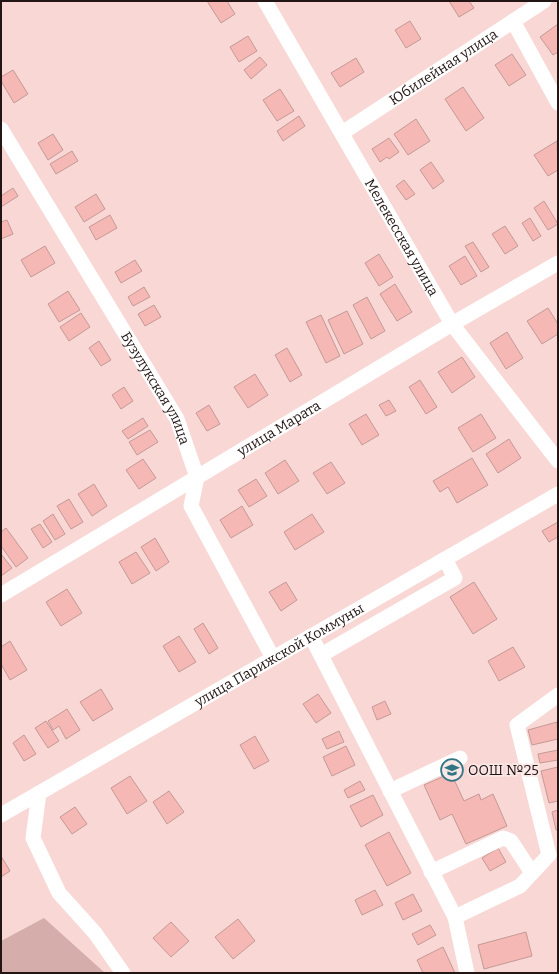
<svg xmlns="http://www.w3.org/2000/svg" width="559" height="974" viewBox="0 0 559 974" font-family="Bitter,serif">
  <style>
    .green { fill: #d5adab }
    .building { fill: #f6b8b4; stroke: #c39a97 }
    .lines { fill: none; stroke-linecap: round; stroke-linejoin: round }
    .minor { stroke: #fff; stroke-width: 15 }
    .labels { text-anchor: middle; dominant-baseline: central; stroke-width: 3.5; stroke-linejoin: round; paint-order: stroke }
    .street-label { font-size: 14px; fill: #231514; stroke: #fae8e7 }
    .poi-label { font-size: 14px; fill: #231514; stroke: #fae8e7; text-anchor: start }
  </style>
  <rect width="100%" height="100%" fill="#f9d7d4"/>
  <path class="green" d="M44,918L105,973H1V941Z"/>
  <g class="building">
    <path d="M207,1H227L235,14L221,23Z"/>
    <path d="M449,1H469L474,8L459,17Z"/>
    <path d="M410,21L421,39L406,48L395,30Z"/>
    <path d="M558,24V52L553,55L540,37Z"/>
    <path d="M248,36L257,51L239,62L230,47Z"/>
    <path d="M512,54L526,75L509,86L495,65Z"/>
    <path d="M260,57L267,65L251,79L244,70Z"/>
    <path d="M356,58L364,72L340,87L331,73Z"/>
    <path d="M13,70L28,94L14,103L1,81V77Z"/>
    <path d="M463,87L484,118L466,131L445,99Z"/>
    <path d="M280,89L294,111L277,121L263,100Z"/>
    <path d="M299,116L305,126L283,141L277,131Z"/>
    <path d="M416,119L430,141L408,155L394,134Z"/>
    <path d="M53,134L63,150L48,160L38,143Z"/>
    <path d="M389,138L399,152L389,159L387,157L380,162L372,149Z"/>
    <path d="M557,141L558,170L548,176L534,155Z"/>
    <path d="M72,151L78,161L56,174L50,164Z"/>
    <path d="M431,162L444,181L433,189L420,170Z"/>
    <path d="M404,180L415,194L406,200L396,186Z"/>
    <path d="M13,188L18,196L1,207V196Z"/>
    <path d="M96,194L105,209L84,222L75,207Z"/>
    <path d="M544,201L558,224L548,230L534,208Z"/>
    <path d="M110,215L117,228L96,240L89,227Z"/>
    <path d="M530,218L541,236L533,241L522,223Z"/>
    <path d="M7,220L13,234L1,239V222Z"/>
    <path d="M505,226L518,246L505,254L492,234Z"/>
    <path d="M473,242L489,267L481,272L465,246Z"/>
    <path d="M45,246L55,263L31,277L21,260Z"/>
    <path d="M379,254L393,277L379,286L365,263Z"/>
    <path d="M465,256L477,276L461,285L449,266Z"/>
    <path d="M135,260L142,271L121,283L115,272Z"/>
    <path d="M395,284L412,312L397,321L380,294Z"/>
    <path d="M144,287L150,297L133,306L128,297Z"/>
    <path d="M68,291L80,310L59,322L48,304Z"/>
    <path d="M367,297L385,331L371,339L353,305Z"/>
    <path d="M154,305L161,317L145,326L138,314Z"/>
    <path d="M548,308L558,324V334L542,344L527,321Z"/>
    <path d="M347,311L363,344L344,354L328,320Z"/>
    <path d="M81,313L90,327L69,341L60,327Z"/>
    <path d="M321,315L340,356L326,363L306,322Z"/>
    <path d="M507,332L523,358L506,369L490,343Z"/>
    <path d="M99,341L111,360L101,366L89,348Z"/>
    <path d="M287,348L302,375L290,382L275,355Z"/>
    <path d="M462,357L475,377L452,393L438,372Z"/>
    <path d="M255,374L268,395L248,408L234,387Z"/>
    <path d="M420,380L437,407L426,414L409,387Z"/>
    <path d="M124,387L133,401L121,409L112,395Z"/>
    <path d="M389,400L396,411L386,416L379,405Z"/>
    <path d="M209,405L220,424L207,431L196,413Z"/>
    <path d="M366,414L379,435L362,445L349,424Z"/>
    <path d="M481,414L496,438L473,452L458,428Z"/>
    <path d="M143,418L148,426L128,439L122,431Z"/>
    <path d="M150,430L158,442L137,455L129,442Z"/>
    <path d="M509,439L521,458L498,473L486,454Z"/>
    <path d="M472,458L488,485L457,503L448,487L440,492L433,481Z"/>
    <path d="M143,459L156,478L139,489L126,470Z"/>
    <path d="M285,460L299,481L278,494L265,473Z"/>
    <path d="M331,462L345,483L327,494L313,473Z"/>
    <path d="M256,479L267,496L249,507L238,490Z"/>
    <path d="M94,484L107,506L92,516L78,494Z"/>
    <path d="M69,499L83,522L71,529L57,506Z"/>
    <path d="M242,506L253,525L231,538L220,520Z"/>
    <path d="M53,514L65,534L55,540L43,521Z"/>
    <path d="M312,514L324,532L295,550L284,532Z"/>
    <path d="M558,522V537L549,542L542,531Z"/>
    <path d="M40,524L52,542L43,548L31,529Z"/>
    <path d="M6,528L28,558L16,567L1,546V532Z"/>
    <path d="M155,538L169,562L156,571L141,547Z"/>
    <path d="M136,552L150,573L132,584L119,562Z"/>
    <path d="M1,554L12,568L1,576Z"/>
    <path d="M286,582L297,600L281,611L269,592Z"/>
    <path d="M474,582L497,619L473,634L450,597Z"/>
    <path d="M67,589L82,613L61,626L46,602Z"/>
    <path d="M203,623L218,648L209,654L194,629Z"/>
    <path d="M179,636L196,662L179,672L163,646Z"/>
    <path d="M10,641L27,670L10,680L1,664V647Z"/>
    <path d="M513,647L525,667L499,681L488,661Z"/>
    <path d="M101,689L113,709L93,721L80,702Z"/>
    <path d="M318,694L331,713L316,723L303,704Z"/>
    <path d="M385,701L391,714L377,720L372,707Z"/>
    <path d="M67,709L80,730L66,739L59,726L53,730L48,721Z"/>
    <path d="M46,721L59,741L48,748L35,728Z"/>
    <path d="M557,722L558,739L532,745L528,730Z"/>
    <path d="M339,731L344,742L327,749L322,739Z"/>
    <path d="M24,735L36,754L24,761L13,743Z"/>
    <path d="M255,736L269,761L254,769L240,745Z"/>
    <path d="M346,746L355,765L332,776L323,757Z"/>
    <path d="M558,750V760L540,763L538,754Z"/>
    <path d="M558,767V801L549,803L541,771Z"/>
    <path d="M451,773L464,801L479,794L481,800L493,794L507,826L466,844L452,814L440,820L424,785Z"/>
    <path d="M130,776L147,801L127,814L111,788Z"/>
    <path d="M360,781L365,790L348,798L344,790Z"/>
    <path d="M169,791L184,812L167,824L153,802Z"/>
    <path d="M373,795L383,815L361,827L350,806Z"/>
    <path d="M75,807L87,824L72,834L60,817Z"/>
    <path d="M558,810V830H556L552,812Z"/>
    <path d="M389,832L411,873L387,886L365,845Z"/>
    <path d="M498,848L506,862L490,871L482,858Z"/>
    <path d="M1,856L10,871L1,877Z"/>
    <path d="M375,890L383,905L362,915L355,900Z"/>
    <path d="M413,894L422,911L403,920L395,903Z"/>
    <path d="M238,919L255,941L233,959L215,937Z"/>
    <path d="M171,922L189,941L171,957L153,938Z"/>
    <path d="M430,925L436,935L418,945L412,934Z"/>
    <path d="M526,932L532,956L484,969L478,945Z"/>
    <path d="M443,947L455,973H423L417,960Z"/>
  </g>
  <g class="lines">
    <g class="minor">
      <path id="s1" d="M265,1L452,324L558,461"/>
      <path d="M513,21L558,103"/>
      <path id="s2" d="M1,129L177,419L197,477L191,506L273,658"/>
      <path id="s3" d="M342,133L544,1"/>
      <path id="s4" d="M1,595L452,324L558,263"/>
      <path d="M311,636L455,917L467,973"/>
      <path d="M321,655L455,578L445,559"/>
      <path d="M390,791L460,758"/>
      <path d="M39,793L33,838L59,893L95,933L123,973"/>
      <path id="s5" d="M1,815L558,494"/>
      <path d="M431,872L503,838L511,841L532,873"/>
      <path d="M455,917L520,886L549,855L517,725L558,695"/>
    </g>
  </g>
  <defs>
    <g id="school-ring" transform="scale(1.15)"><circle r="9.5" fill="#fae8e7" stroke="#317584" stroke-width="1.5"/><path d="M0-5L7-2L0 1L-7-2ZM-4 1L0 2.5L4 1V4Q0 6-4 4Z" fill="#317584"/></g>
  </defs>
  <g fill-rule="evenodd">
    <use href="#school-ring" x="452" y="770"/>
  </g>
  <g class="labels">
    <g class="street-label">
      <text stroke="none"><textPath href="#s3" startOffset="121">Юбилейная улица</textPath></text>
      <text stroke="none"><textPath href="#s1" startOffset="273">Мелекесская улица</textPath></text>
      <text stroke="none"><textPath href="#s2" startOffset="302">Бузулукская улица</textPath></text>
      <text stroke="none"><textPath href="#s4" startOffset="324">улица Марата</textPath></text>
      <text stroke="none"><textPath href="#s5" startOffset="321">улица Парижской Коммуны</textPath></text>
    </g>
    <g class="poi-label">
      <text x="468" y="770">ООШ №25</text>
    </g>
  </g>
  <rect width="559" height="974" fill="none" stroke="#231514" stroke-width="4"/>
</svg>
